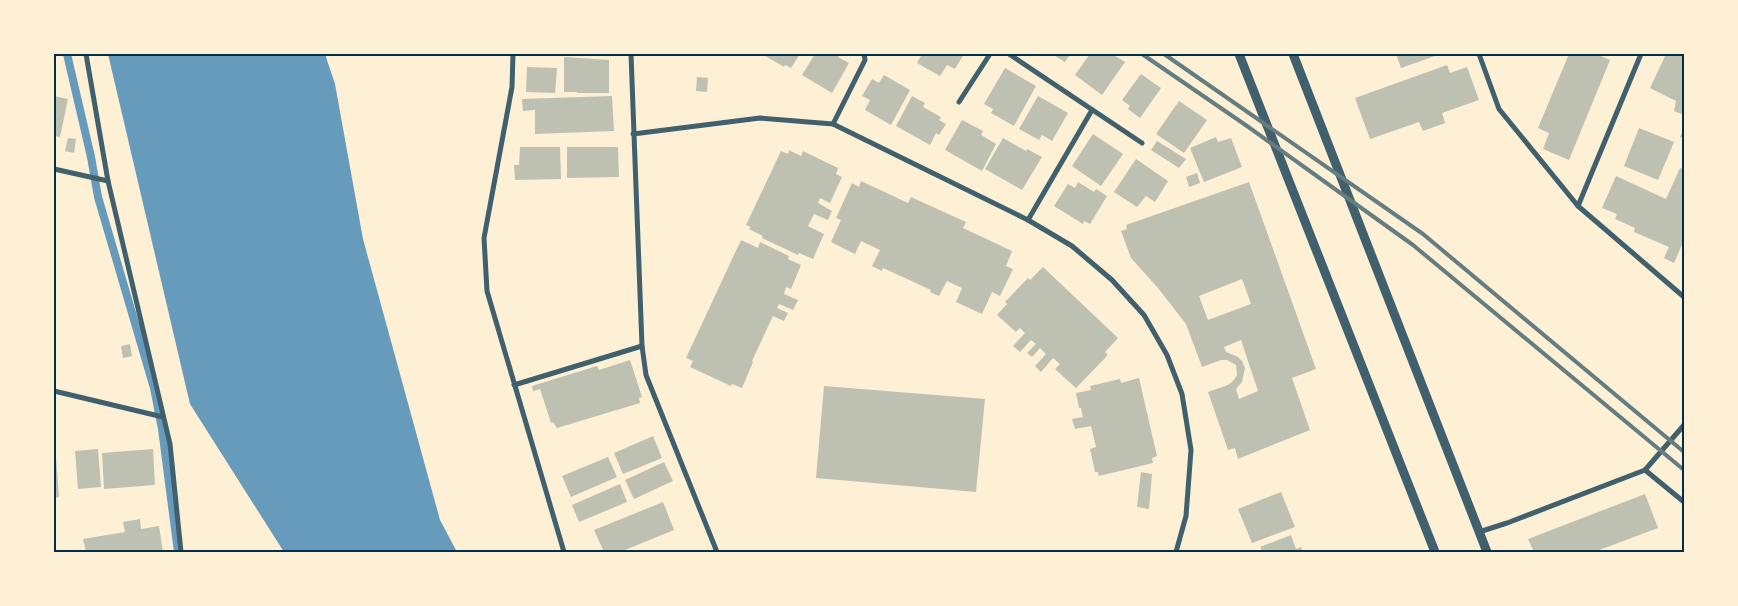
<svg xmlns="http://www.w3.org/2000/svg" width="1738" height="606" viewBox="0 0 1738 606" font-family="'Libre Baskerville',serif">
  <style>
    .water { fill: #669bbc }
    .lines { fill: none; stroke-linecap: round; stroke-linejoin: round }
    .stream { stroke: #669bbc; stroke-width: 8 }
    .building { fill: #bec0b2; fill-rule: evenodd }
    .minor { stroke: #3f606c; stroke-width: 5 }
    .tertiary { stroke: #3f606c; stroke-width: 9 }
    .rail { stroke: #657d81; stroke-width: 4 }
    .neatline { fill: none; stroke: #003049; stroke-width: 2 }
  </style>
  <rect width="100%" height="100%" fill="#fdf0d5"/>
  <path class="water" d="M108,54H325L335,84L363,239L440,520L457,552H284L190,404Z"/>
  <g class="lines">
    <path class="stream" d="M67,54L91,157L98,197L154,388L162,429L178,552"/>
  </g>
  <g class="building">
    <path d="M762,54H800L791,68L785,65L784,67Z"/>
    <path d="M815,54H840L838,57L849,63L832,93L802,75Z"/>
    <path d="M922,54H964L955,69L947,65L940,76L917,63Z"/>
    <path d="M1052,54H1070L1065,62Z"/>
    <path d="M1090,54H1112L1125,62L1102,95L1075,75Z"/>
    <path d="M1396,54H1441L1401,68Z"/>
    <path d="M1569,54H1596L1610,60L1569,160L1543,149L1549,133L1538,128Z"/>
    <path d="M1666,54L1684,55V115L1674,111L1676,101L1650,88Z"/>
    <path d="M564,57L609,60V93H577V92H564Z"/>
    <path d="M1447,65L1450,73L1467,67L1479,100L1442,113L1445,123L1423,131L1419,122L1370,139L1355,98Z"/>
    <path d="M527,67L557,68L555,93L526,92Z"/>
    <path d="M1005,68L1036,86L1014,126L991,113L993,109L984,104Z"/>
    <path d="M1141,74L1161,88L1140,118L1128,109L1130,106L1122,100Z"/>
    <path d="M884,75L910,90L891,125L865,110L870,100L862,96L872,79L879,83Z"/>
    <path d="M697,77L708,78L707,92L696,91Z"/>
    <path d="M54,96L68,99L60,137L54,136Z"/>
    <path d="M612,96L614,131L535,134V110L523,111L522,99Z"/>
    <path d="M912,96L925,103L923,107L941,117L939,120L946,124L939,135L936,133L930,145L896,126Z"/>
    <path d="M1038,96L1068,113L1052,141L1042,135L1039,140L1019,129Z"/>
    <path d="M1179,101L1207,120L1184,153L1156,134Z"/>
    <path d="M962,120L983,131L981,135L996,144L982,171L945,150Z"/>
    <path d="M1639,128L1674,142L1658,180L1624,166Z"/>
    <path d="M1683,130L1684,131V139L1680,137Z"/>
    <path d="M1093,134L1123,154L1101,186L1072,166Z"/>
    <path d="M1216,137L1218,142L1231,138L1242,167L1204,182L1190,148Z"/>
    <path d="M68,138L76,139L74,153L65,151Z"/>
    <path d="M1003,138L1026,151L1027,149L1042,157L1022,190L985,169Z"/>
    <path d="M1157,141L1186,159L1179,168L1151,150Z"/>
    <path d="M520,147H560L561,179L515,180L514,165H519Z"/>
    <path d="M567,147H618L619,177L567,178Z"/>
    <path d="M789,150L801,156L803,151L838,168L836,174L842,177L830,203L820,198L818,203L832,211L828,220L814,214L808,226L824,234L813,259L799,253L798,255L762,238L763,236L749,229L751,227L746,225L781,151L788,154Z"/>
    <path d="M1136,159L1168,181L1155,202L1146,196L1137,207L1114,192Z"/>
    <path d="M1680,168L1684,169V240L1674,263L1664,258L1669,247L1634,232L1635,228L1615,219L1617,214L1602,208L1616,176L1666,199Z"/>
    <path d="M1197,173L1200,183L1189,187L1186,177Z"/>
    <path d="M861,181L908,203L911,197L966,222L963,228L1012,251L1006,266L1013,269L1000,296L992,292L982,314L956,302L962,288L947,281L939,296L930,292L931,290L883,268L882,271L872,266L880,250L861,241L855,254L831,242L841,220L836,218L852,183L859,187Z"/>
    <path d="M1078,182L1094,192L1096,189L1107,196L1090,224L1084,221L1083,224L1054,206L1068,184L1075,188Z"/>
    <path d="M1249,182L1316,369L1292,378L1310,430L1238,459L1235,448L1228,450L1208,392L1228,385L1233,381L1237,375L1236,365L1227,360H1221L1202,367L1186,324L1158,288L1131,258L1121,231L1127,229L1126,225ZM1242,279L1251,304L1208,320L1199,296ZM1241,340L1258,391L1239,399L1236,389L1242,382L1245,368L1242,361L1238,357L1226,352L1224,347Z"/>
    <path d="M741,240L758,248L760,242L789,256L788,259L801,265L791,289L786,287L784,294L798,300L793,310L779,304L777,308L788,313L784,321L773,316L752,361L753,362L742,388L732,384L731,386L690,367L693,361L686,358Z"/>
    <path d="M1043,267L1118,338L1105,352L1108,355L1076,388L1055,369L1060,364L1053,358L1041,372L1035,366L1046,354L1040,348L1032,357L1027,353L1036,344L1031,340L1020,352L1013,346L1025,333L1020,328L1016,332L997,315L1007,304L1005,302L1028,278L1030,280Z"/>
    <path d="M130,344L132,356L123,358L121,346Z"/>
    <path d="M630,360L642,397L639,398L640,403L557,428L553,422L551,423L540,389L533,391L532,386L597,366L599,370Z"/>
    <path d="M1139,378L1157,456L1152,458L1153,463L1099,476L1098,472H1095L1090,449L1096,447L1091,426L1075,429L1072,419L1083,417L1081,408H1079L1076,393L1091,390L1090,386L1120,379L1121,383Z"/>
    <path d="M824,386L985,399L976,492L816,478Z"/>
    <path d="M653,436L662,458L623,474L614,453Z"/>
    <path d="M98,449L101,487L78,489L75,451Z"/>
    <path d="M153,449L155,485L104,489L102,453Z"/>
    <path d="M54,457H56L59,497L54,498Z"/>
    <path d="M608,457L617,477L571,497L562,476Z"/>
    <path d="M664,462L673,481L634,499L625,480Z"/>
    <path d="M1141,472L1152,474L1149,509L1137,507Z"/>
    <path d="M620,484L627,502L579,522L572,505Z"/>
    <path d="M1281,492L1295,527L1252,543L1238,509Z"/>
    <path d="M1645,494L1658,528L1594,552H1534L1528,539Z"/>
    <path d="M663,502L674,530L620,552H604L594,530Z"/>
    <path d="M140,519L141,529L159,526L163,552H86L83,539L125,532L123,522Z"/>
    <path d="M1291,535L1296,549L1301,547L1303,552H1263L1260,547Z"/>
  </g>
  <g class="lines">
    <g class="minor">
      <path d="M86,54L108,181L170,444L181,552"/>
      <path d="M513,54L512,87L484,238L487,291L564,552"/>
      <path d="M631,54L642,346L646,375L717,552"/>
      <path d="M1009,54L1142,143"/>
      <path d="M1479,54L1499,109L1578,206L1684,297"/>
      <path d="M959,102L990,54"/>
      <path d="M833,124L865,60L864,54"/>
      <path d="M633,134L760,118L833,124L1028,220L1072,246L1112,280L1144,315L1167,355L1182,394L1191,450L1186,516L1176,552"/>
      <path d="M54,169L108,181"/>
      <path d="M1578,206L1641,54"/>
      <path d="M1028,220L1092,110"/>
      <path d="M514,385L642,346"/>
      <path d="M54,391L163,417"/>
      <path d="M1645,470L1684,502"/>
      <path d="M1479,532L1507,523L1645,470L1684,425"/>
    </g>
    <g class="tertiary">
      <path d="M1239,54L1435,552"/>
      <path d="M1293,54L1487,552"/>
    </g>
    <g class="rail">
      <path d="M1142,54L1247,126L1413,245L1684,470"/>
      <path d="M1164,54L1423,234L1684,452"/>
    </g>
  </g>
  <rect width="1738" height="606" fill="none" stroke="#fdf0d5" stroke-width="110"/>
  <rect x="55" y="55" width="1628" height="496" class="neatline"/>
</svg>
